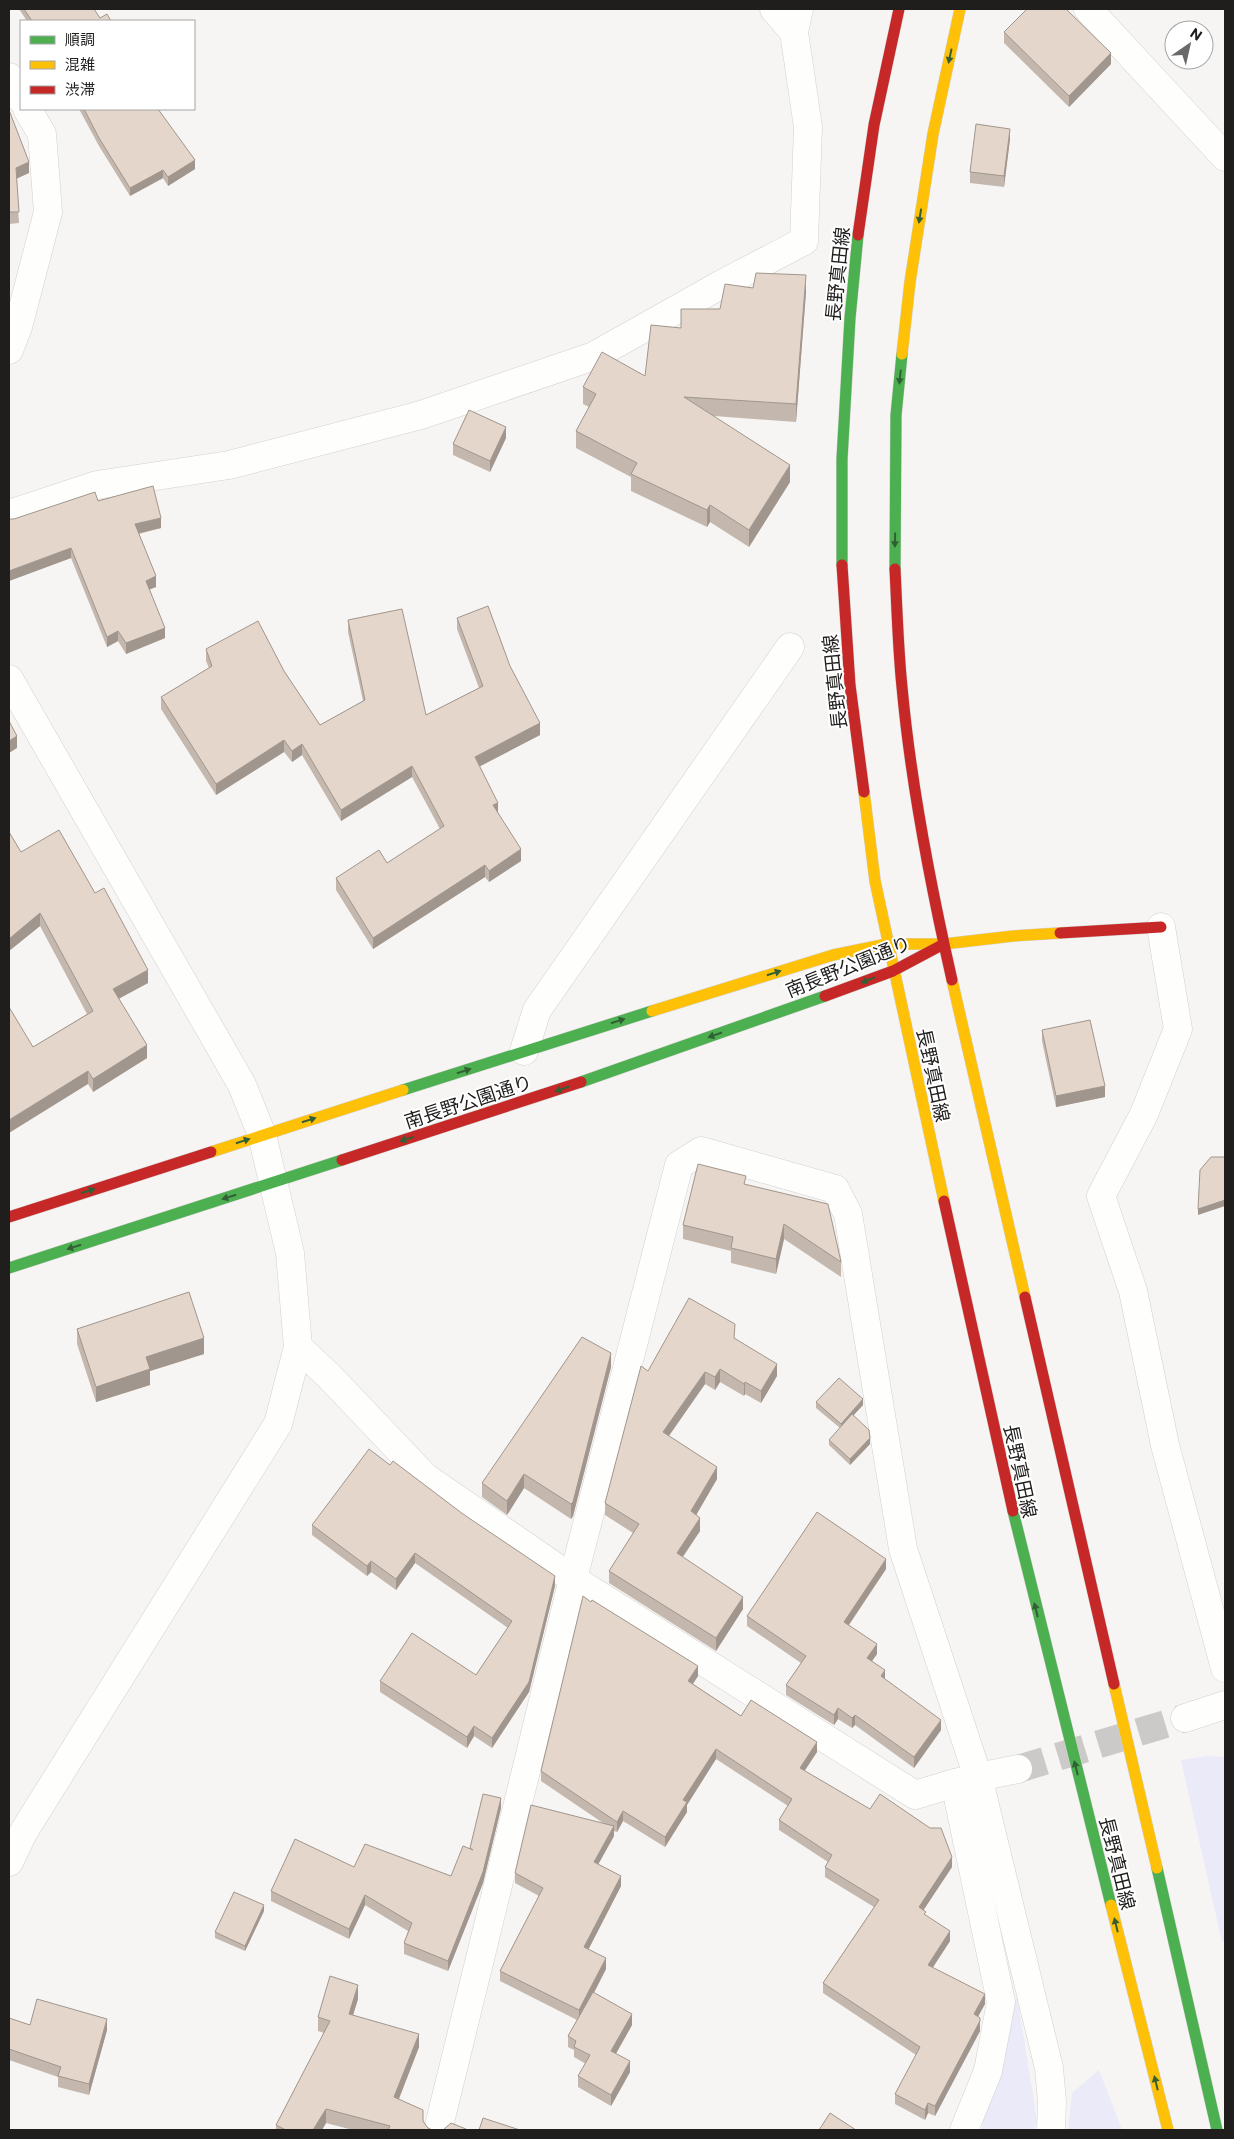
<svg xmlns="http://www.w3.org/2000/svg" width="1234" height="2139" viewBox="0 0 1234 2139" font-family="Commissioner,'Noto Sans JP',sans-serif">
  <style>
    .grass { fill: #eaeaf8 }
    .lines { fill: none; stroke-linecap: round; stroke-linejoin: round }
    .street-tunnel { stroke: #cccac8; stroke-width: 28; stroke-dasharray: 28 14; stroke-linecap: butt }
    .street-casing { stroke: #d2d1cf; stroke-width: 29 }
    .fast-casing { stroke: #d2d1cf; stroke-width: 12 }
    .slow-casing { stroke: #d2d1cf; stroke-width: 12 }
    .jam-casing { stroke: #d2d1cf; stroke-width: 12 }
    .street { stroke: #fefefd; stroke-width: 28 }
    .fast { stroke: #4caf50; stroke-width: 11 }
    .slow { stroke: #ffc107; stroke-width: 11 }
    .jam { stroke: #c62828; stroke-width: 11 }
    .wall { fill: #c4b8ae }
    .shaded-wall { fill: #a0968d }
    .building { fill: #e4d6ca; stroke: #a0968d }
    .oneway { fill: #335f34 }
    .labels { text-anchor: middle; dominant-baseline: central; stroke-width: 4; stroke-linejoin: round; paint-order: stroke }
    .street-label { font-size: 19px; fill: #1f1e1d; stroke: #fff }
  </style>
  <rect width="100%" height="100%" fill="#f7f5f3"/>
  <g class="grass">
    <path d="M1207,1756L1225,1757V1940L1222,1942L1181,1760Z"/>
    <path d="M1017,1996L1037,2120L1034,2130H981Z"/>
    <path d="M1099,2070L1122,2130H1068L1072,2093Z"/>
  </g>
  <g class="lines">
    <path class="street-tunnel" d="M1018,1769L1185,1718"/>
    <g class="street-casing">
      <g id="street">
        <path d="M774,9L794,32"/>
        <path d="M1088,9L1225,157"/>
        <path d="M9,77L21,99"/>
        <path d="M9,350L18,327L48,212L42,134L27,109"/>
        <path d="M9,514L97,485L229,465L421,415L594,356L722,284L804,241L808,127L794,32L799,9"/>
        <path d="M9,679L242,1085L262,1135L290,1253L298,1347L278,1424L24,1831L9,1862"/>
        <path d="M1161,927L1178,1029L1144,1114L1101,1196L1133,1291L1165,1445L1225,1668"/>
        <path d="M524,1051L537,1010L790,647"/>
        <path d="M298,1347L330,1377L425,1477L573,1579L915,1795L955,1783"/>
        <path d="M1185,1718L1225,1705"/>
        <path d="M1018,1769L978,1777L1049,2068L1052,2101L1051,2130"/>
        <path d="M438,2130L573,1579L679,1165L701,1151L835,1189L848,1214L903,1549L978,1777L955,1783L1001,2002L988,2071L964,2130"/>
      </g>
    </g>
    <g class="fast-casing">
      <g id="fast">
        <path d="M842,565V459L850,318L858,235"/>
        <path d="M895,569L896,415L902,354"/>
        <path d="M581,1082L825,996"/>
        <path d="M403,1090L652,1011"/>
        <path d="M9,1268L342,1160"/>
        <path d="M1013,1511L1111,1905"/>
        <path d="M1157,1868L1217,2130"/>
      </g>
    </g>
    <g class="slow-casing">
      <g id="slow">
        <path d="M902,354L910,282L933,134L960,9"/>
        <path d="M864,792L875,881L944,1201"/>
        <path d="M952,980L1025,1297"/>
        <path d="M652,1011L833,955L887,944H944L1013,936L1060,933"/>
        <path d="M211,1152L403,1090"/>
        <path d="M1114,1684L1157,1868"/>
        <path d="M1111,1905L1168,2130"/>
      </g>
    </g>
    <g class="jam-casing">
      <g id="jam">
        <path d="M858,235L874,125L899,9"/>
        <path d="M842,565L850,685L864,792"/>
        <path d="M895,569C897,609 898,648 902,687C911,786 930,883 952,980"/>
        <path d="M1060,933L1161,927"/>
        <path d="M825,996L893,971L940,946"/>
        <path d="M342,1160L581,1082"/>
        <path d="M944,1201L1013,1511"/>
        <path d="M9,1217L211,1152"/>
        <path d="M1025,1297L1114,1684"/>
      </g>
    </g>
    <use href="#street" class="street"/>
    <use href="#fast" class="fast"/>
    <use href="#slow" class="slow"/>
    <use href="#jam" class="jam"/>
  </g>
  <g class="wall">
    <path d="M19,9H94L100,18L111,21H27Z"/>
    <path d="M1004,32L1111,64L1069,107L1004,43Z"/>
    <path d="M79,109H158L195,169L168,186L163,178L130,196L99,146Z"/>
    <path d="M9,110L29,173L16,178L19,223L9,224Z"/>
    <path d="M1010,139L1004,187L970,183V172Z"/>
    <path d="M753,288L806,292L796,422L714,416L790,482L749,547L710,522L707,527L631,491V477L576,448V431L589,407L583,404V387L645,376L681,328L720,309Z"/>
    <path d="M506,438L490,472L453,455V444Z"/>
    <path d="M98,501L161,528L139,534L156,587L149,589L165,638L126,654L118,641L107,647L71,558L9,581V519H14Z"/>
    <path d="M457,618L510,666L540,735L479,766L498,814L521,861L489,882L485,877L373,949L336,890V878L387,863L440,829L412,777L341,821L302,755L292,762L284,752L216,795L161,709V697L209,668L206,661V649L284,671L320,725L363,701L348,632V620L426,715L479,688L457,629Z"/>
    <path d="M9,832L21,852L95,893L148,983L118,998L147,1058L93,1092L88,1084L33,1047L87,1014L40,926L9,951Z"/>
    <path d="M1042,1030L1105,1097L1056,1107L1042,1041Z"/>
    <path d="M746,1185L841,1262V1277L784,1239L776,1274L731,1263V1251L683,1239V1225Z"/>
    <path d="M77,1329L204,1354L150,1371V1385L96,1402L77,1344Z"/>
    <path d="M735,1338L777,1376L761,1403L745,1394L744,1396L720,1382L715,1390L705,1384L669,1436L717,1479L696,1515L700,1531L683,1557L743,1609L716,1651L609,1583V1571L633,1533L605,1515V1503L648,1371Z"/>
    <path d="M611,1367L573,1516L571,1519L524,1488L507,1515L482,1497V1483Z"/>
    <path d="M816,1402L863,1405L853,1415L870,1444L850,1465L829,1445V1440L840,1428L816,1408Z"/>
    <path d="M312,1525L555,1586L529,1692L492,1748L474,1736L467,1748L380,1692V1681L476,1675L508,1628L415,1563L396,1590L371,1572L367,1576L312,1535Z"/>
    <path d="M886,1569L849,1625L877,1654L872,1661L885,1679L941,1730L914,1768L855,1725L852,1728L838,1719L834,1725L786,1695V1685L801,1663L747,1626V1616Z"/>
    <path d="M698,1676L693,1684L741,1716L817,1752L804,1771L952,1867L923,1910L926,1916L950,1941L932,1968L985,2004L978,2016L980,2028V2031L935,2116L928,2113L925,2120L895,2104V2094L916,2055L823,1993V1983L874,1907L825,1877V1867L828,1862L779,1830V1820L788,1806L716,1759L687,1805V1812L665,1847L623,1821L617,1832L614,1831V1836L598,1864L621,1886L588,1950L606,1969L594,1993L632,2025L616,2054L630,2072L611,2106L578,2087V2076L586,2064L574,2057V2050L568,2047V2036L577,2020L500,1981V1971L539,1896L515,1883V1873L603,1823L541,1781V1771Z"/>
    <path d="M501,1808L483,1883L448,1971L404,1954V1943L408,1931L365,1905L349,1939L271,1901V1891L354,1867L451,1876L470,1849Z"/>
    <path d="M264,1911L245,1951L215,1938V1932Z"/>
    <path d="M358,1999L353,2015L419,2047L399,2099L423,2121L428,2128L432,2130H353L326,2123L322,2130H276V2125L324,2033L318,2031V2017Z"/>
    <path d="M9,2018L30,2025L107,2030L89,2095L58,2087V2077L9,2060Z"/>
  </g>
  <g class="shaded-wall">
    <path d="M1111,53V64L1069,107V96Z"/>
    <path d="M1010,129V139L1004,187V176Z"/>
    <path d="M195,160V169L168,186V177Z"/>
    <path d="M29,162V173L16,179V168Z"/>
    <path d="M163,170V178L130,196V188Z"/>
    <path d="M806,275V292L796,422V404Z"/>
    <path d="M506,427V438L490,472V461Z"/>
    <path d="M790,465V482L749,547V530Z"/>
    <path d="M710,505V522L707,527V510Z"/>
    <path d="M161,518V528L135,534V524Z"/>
    <path d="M71,548V558L9,581V571Z"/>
    <path d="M156,576V587L146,591V581Z"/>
    <path d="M165,628V638L126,654V643Z"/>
    <path d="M118,631V641L107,647V637Z"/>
    <path d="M540,723V735L475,769V757Z"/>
    <path d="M17,736V748L9,753V741Z"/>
    <path d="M284,740V752L216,795V784Z"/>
    <path d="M302,744V755L292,762V751Z"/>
    <path d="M412,766V777L341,821V810Z"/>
    <path d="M498,803V814L493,805Z"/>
    <path d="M521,849V861L489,882V871Z"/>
    <path d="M485,865V877L373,949V938Z"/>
    <path d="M40,913V926L9,951V939Z"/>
    <path d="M148,970V983L113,1002V989Z"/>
    <path d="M147,1045V1058L93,1092V1079Z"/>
    <path d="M88,1071V1084L9,1133V1120Z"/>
    <path d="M1105,1086V1097L1056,1107V1096Z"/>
    <path d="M1225,1200V1206L1198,1215V1209Z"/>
    <path d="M784,1224V1239L776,1274V1259Z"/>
    <path d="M204,1338V1354L150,1371V1385L96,1402V1387L146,1357Z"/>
    <path d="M611,1353V1367L573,1516L571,1519V1504Z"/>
    <path d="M777,1364V1376L761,1403V1391Z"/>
    <path d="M720,1369V1382L715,1390V1377Z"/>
    <path d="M705,1372V1384L663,1444V1432Z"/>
    <path d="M745,1382V1394L744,1396V1384Z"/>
    <path d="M863,1399V1405L841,1429V1424Z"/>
    <path d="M870,1438V1444L850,1465V1459Z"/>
    <path d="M717,1467V1479L691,1524V1511Z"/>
    <path d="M524,1474V1488L507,1515V1501Z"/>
    <path d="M700,1518V1531L677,1565V1553Z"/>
    <path d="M415,1553V1563L396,1590V1579Z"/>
    <path d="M886,1559V1569L844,1632V1622Z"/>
    <path d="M371,1561V1572L367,1576V1566Z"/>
    <path d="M555,1576V1586L529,1692L492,1748V1738Z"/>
    <path d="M743,1597V1609L716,1651V1638Z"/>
    <path d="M877,1644V1654L867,1668V1658Z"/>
    <path d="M698,1666V1676L688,1691V1681Z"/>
    <path d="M885,1670V1680L881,1676Z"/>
    <path d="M838,1708V1719L834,1725V1715Z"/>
    <path d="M855,1715V1725L852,1728V1718Z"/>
    <path d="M941,1720V1730L914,1768V1757Z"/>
    <path d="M474,1726V1736L467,1748V1737Z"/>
    <path d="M817,1742V1752L800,1778V1768Z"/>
    <path d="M716,1749V1759L687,1805V1812L665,1847V1837L683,1800Z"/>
    <path d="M501,1798V1808L483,1883L448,1971V1961Z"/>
    <path d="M623,1811V1821L617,1832V1822Z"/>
    <path d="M614,1826V1836L594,1872V1862Z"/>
    <path d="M952,1857V1867L919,1917V1907Z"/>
    <path d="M621,1876V1886L584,1958V1947Z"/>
    <path d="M365,1895V1905L349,1939V1929Z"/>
    <path d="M264,1905V1911L245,1951V1946Z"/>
    <path d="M950,1931V1941L928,1975V1965Z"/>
    <path d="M606,1958V1969L579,2021V2010Z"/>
    <path d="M358,1985V1999L349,2028V2014Z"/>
    <path d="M985,1994V2004L974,2024V2014Z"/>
    <path d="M632,2014V2025L611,2062V2051Z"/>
    <path d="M980,2018V2031L935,2116V2106Z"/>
    <path d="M107,2019V2030L89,2095V2084Z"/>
    <path d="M419,2034V2047L394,2111V2097Z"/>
    <path d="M630,2061V2072L611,2106V2095Z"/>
    <path d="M928,2103V2113L925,2120V2110Z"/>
    <path d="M326,2109V2123L322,2130H313Z"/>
  </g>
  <g class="building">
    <path d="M24,9H94L100,18L107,14L111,21H32Z"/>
    <path d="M1027,9H1066L1111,53L1069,96L1004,32Z"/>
    <path d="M84,109H158L195,160L168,177L163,170L130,188L99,138Z"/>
    <path d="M9,110L29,162L16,168L19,212H9Z"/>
    <path d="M976,124L1010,129L1004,176L970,172Z"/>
    <path d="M756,273L806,275L796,404L684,397L790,465L749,530L710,505L707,510L631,474L637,463L576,431L596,394L583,387L602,352L645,376L651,325L681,328V309H720L725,284L753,288Z"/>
    <path d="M469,410L506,427L490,461L453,444Z"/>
    <path d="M153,486L161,518L135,524L156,576L146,581L165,628L126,643L118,631L107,637L71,548L9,571V519H14L95,492L98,501Z"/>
    <path d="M488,606L510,666L540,723L475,757L498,803L493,805L521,849L489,871L485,865L373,938L336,878L379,850L387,863L444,826L412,766L341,810L302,744L292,751L284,740L216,784L161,697L212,666L206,649L258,621L284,671L320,725L365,700L348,620L402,609L426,715L483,686L457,618Z"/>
    <path d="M9,721L17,736L9,741Z"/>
    <path d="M59,830L95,893L104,888L148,970L113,989L147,1045L93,1079L88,1071L9,1120V1007L33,1047L93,1011L40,913L9,939V832L21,852Z"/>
    <path d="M1090,1020L1105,1086L1056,1096L1042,1030Z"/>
    <path d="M1211,1157H1225V1200L1198,1209L1200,1170Z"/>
    <path d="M698,1164L746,1176L744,1184L828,1204L841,1262L784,1224L776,1259L731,1248L733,1237L683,1225Z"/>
    <path d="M189,1292L204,1338L146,1357L150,1369L96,1387L77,1329Z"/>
    <path d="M689,1298L735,1324L734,1338L777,1364L761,1391L745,1382L744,1384L720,1369L715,1377L705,1372L663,1432L717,1467L691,1511L700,1518L677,1553L743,1597L716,1638L609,1571L639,1524L605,1503L641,1366L648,1371Z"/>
    <path d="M582,1337L611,1353L573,1502L571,1504L524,1474L507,1501L482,1483Z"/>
    <path d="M839,1378L863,1399L841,1424L816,1402Z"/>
    <path d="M852,1414L869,1430L870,1438L850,1459L829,1440Z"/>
    <path d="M369,1449L390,1465L393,1461L463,1514L555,1576L529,1682L492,1738L474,1726L467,1737L380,1681L412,1633L476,1675L512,1621L415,1553L396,1579L371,1561L367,1566L312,1525Z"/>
    <path d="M817,1512L886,1559L844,1622L877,1644L867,1658L885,1670L881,1676L941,1720L914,1757L855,1715L852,1718L838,1708L834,1715L786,1685L806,1656L747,1616Z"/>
    <path d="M583,1596L591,1602L592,1600L698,1666L688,1681L741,1716L751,1700L817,1742L800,1768L870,1809L880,1794L930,1828H941L952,1857L919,1907L926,1912L924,1914L950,1931L928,1965L985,1994L974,2014L980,2018V2021L935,2106L928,2103L925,2110L895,2094L920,2047L823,1983L879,1900L825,1867L832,1855L779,1820L792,1799L716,1749L683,1800L687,1802L665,1837L623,1811L617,1822L541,1771Z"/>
    <path d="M483,1794L501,1798L483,1872L448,1961L404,1943L412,1923L365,1895L349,1929L271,1891L295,1839L354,1867L365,1844L451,1876L463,1846L473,1850L470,1848Z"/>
    <path d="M531,1805L614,1826L594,1862L621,1876L584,1947L606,1958L579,2010L500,1971L543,1888L515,1873Z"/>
    <path d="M234,1892L264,1905L245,1946L215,1932Z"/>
    <path d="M330,1976L358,1985L349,2014L419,2034L394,2097L423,2110V2121L428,2128L432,2130H388L390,2126L326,2109L313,2130H286L276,2125L330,2021L318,2017Z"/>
    <path d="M593,1992L632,2014L611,2051L630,2061L611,2095L578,2076L590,2055L574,2047L576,2041L568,2036Z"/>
    <path d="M37,1999L107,2019L89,2084L58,2076L61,2067L9,2049V2018L30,2025Z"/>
    <path d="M830,2113L856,2130H819Z"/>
    <path d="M483,2118L520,2130H479Z"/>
    <path d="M451,2123L466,2129L465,2130H443Z"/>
  </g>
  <defs><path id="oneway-solid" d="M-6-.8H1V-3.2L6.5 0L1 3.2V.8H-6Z" transform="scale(1.25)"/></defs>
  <g class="oneway">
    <use href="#oneway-solid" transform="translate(950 56) rotate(102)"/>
    <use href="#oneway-solid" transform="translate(920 216) rotate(99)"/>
    <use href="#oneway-solid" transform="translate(900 377) rotate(96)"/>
    <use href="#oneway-solid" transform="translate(895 540) rotate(91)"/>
    <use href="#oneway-solid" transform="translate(774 973) rotate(-17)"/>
    <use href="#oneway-solid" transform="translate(868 980) rotate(159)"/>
    <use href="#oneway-solid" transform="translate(618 1021) rotate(-18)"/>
    <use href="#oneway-solid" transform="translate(715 1035) rotate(161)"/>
    <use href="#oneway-solid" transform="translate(464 1071) rotate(-18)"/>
    <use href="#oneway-solid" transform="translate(562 1089) rotate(161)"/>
    <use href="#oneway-solid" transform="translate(309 1120) rotate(-18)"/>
    <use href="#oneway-solid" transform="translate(407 1139) rotate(162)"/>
    <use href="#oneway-solid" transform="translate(243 1141) rotate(-18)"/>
    <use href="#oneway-solid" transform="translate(88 1191) rotate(-18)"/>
    <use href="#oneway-solid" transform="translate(229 1197) rotate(162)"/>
    <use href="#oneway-solid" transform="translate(74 1247) rotate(162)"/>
    <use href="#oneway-solid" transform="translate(1036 1610) rotate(-104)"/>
    <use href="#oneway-solid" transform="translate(1076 1768) rotate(-104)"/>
    <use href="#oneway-solid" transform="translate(1116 1925) rotate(-104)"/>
    <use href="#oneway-solid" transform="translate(1156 2083) rotate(-104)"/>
  </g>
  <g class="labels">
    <g class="street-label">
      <text transform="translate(837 274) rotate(-84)">長野真田線</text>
      <text transform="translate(834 682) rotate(-96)">長野真田線</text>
      <text transform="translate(848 966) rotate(-22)">南長野公園通り</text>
      <text transform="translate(934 1075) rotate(78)">長野真田線</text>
      <text transform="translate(468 1101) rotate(-18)">南長野公園通り</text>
      <text transform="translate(1021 1471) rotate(78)">長野真田線</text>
      <text transform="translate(1118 1863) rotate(76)">長野真田線</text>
    </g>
  </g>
  <rect width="1234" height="2139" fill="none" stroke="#1f1e1d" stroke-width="20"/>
  <rect x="20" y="20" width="175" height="90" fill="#ffffff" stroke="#a5a5a5"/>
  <rect x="30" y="36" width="25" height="8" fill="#4caf50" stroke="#a5a5a5"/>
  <text x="65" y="45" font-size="15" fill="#1f1e1d">順調</text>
  <rect x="30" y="61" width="25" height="8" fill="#ffc107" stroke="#a5a5a5"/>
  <text x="65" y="70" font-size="15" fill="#1f1e1d">混雑</text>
  <rect x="30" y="86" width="25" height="8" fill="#c62828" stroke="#a5a5a5"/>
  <text x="65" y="95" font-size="15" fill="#1f1e1d">渋滞</text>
  <g transform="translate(1189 45) rotate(34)"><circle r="24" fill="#ffffff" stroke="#a5a5a5"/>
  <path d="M0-4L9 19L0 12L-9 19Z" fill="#6b6968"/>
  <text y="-8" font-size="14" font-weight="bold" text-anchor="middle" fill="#1f1e1d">N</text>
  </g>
</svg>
